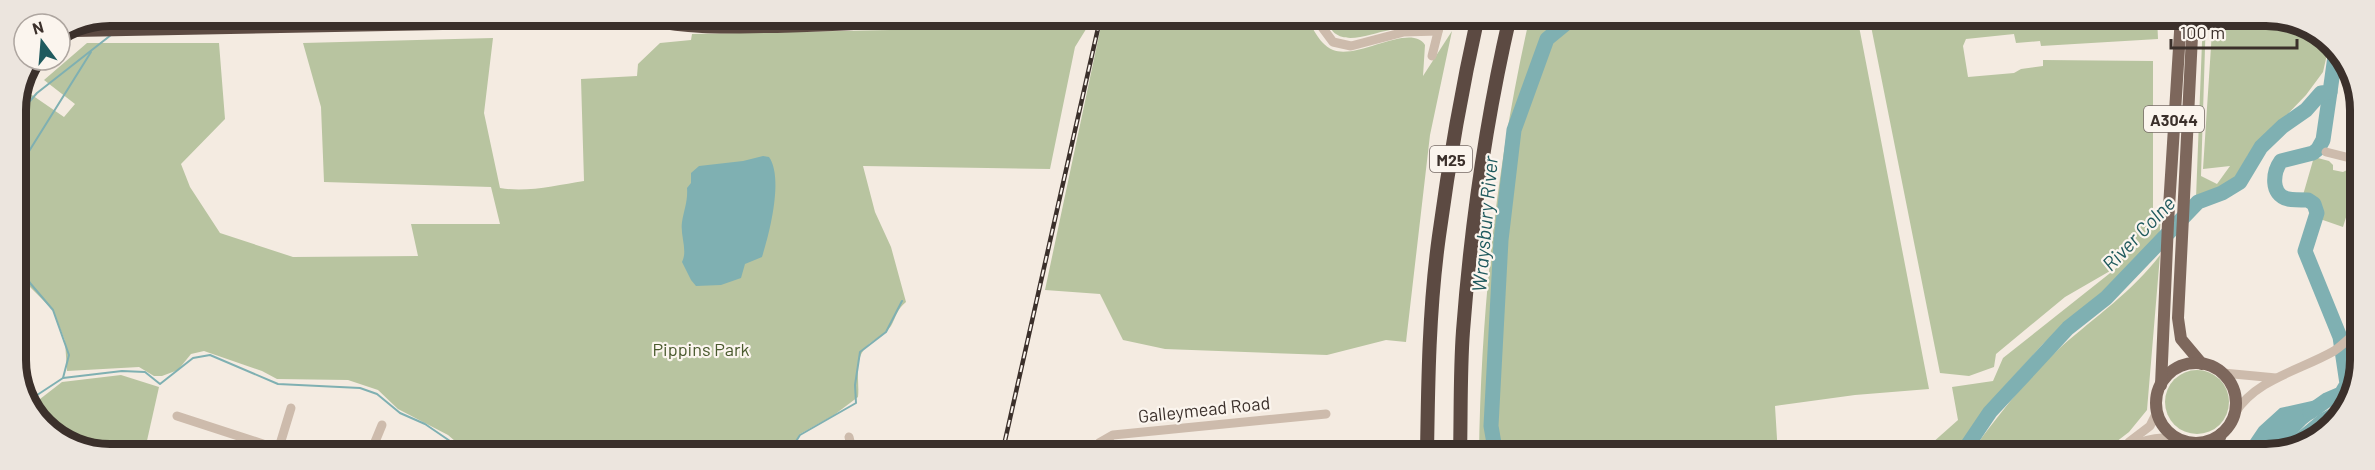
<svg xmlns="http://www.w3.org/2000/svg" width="2375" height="470" viewBox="0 0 2375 470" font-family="Barlow,sans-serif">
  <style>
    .green { fill: #b8c4a0 }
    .water { fill: #7fb0b2 }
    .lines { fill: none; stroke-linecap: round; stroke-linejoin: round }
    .stream { stroke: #7fb0b2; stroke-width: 2 }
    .river { stroke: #7fb0b2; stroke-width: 15 }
    .minor { stroke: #cdbbac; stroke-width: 9 }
    .major { stroke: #7d675c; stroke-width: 12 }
    .highway { stroke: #5c4a42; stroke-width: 14 }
    .rail-casing { stroke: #3b302b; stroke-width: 4.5 }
    .rail { stroke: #fbf5ee; stroke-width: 2; stroke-dasharray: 7; stroke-linecap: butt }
    .labels { text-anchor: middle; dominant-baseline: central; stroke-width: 4.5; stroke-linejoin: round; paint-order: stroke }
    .shield { fill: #fbf5ee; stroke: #756b66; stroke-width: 1.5 }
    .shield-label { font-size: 16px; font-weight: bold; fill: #3b302b }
    .park-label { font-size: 18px; fill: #4a5a2e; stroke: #fbf5ee }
    .street-label { font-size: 18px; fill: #3b302b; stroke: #fbf5ee }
    .water-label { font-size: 20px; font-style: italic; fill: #1f5a5e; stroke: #fbf5ee }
    .rim { fill: none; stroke: #3b302b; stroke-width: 8 }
  </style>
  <rect width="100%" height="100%" fill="#f4ebe1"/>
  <g class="green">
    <path d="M1212,15H1303C1315,27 1316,42 1333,50C1358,60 1411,22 1425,45L1423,76L1452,31L1430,135L1406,342L1386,340L1327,355L1165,349L1123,340L1100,294L1045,290L1101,26Z"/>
    <path d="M1326,15L1435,16L1433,22L1428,25C1415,26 1403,27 1390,30C1367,34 1332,52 1326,15Z"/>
    <path d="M1530,16H1857L1929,389L1855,395L1775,406L1778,455H1479C1481,307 1497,160 1530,16Z"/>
    <path d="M1869,16H2157L2158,39L2041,46L2040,41L2016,43L2014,34L1966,39L1963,46L1968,77L2014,73L2021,69L2043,66V60L2153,61V221L2161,217L2159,242L2043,344L2002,389L1954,455H1933L1931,444L1958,420L1952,387L1993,381L2003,358L2119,266L2120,249L2115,253L2110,271L2065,297L1996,354L1994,367L1969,376L1940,373Z"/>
    <path d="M2203,16H2206L2201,176L2217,184L2230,166L2203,169L2213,16H2278L2330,41L2323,72L2306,95L2248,155L2238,175L2210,194L2196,198Z"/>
    <path d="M1088,26L1075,47L1050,169L863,166L875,212L891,247L906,302C897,309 896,317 891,326C885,334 877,338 869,344C852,359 860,378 858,397L834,415L800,434L788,454H470L448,435L398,409L378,390L348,380L277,379L262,371L204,351L191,354L178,370L162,376H154L139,367L67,371L65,341L53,310L30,287L17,264L15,109L29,93L64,117L75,104L44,80L87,43H219L225,119L181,164L190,187L220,233L293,257L418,256L411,224H500L491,187L324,182L321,107L303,43L493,38L484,113L500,188C527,193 557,185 584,181L581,79L637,76L638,64L660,43L691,40L692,34Z"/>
    <path d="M2314,157L2329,161L2333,165V170L2343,172L2351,168L2358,170V178L2343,227L2320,219L2321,212L2317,201L2303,195Z"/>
    <path d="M2160,255L2147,410L2129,432L2116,442L2088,455H1969C1997,417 2027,378 2062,346C2095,317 2133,291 2160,255Z"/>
    <circle cx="2197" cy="402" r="32"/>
    <path d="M121,375L159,387L144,454H97L47,431L31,406L62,382Z"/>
  </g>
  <g class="water">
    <path d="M763,156L769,157C784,178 769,235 762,257L745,264L741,278L721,285L696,286L691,280L682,262C688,250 680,236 682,222C684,210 688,201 687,188L691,183V173L699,166L743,161Z"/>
    <path d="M2325,398L2330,405L2306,424L2279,452L2272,455H2240L2259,427L2280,408Z"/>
  </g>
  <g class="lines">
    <g class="stream">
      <path d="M128,22L137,15"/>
      <path d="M15,118L37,93L111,35"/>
      <path d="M16,172L91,52"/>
      <path d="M17,259L30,283L53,310L69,355L63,378"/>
      <path d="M28,401L63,378L122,371L145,372L160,384L193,358L210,355L278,384L360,388L377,394L400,413L425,424L469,454"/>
      <path d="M788,454L800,435L856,403L855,385L860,352L886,332L902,301"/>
    </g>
    <g class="river">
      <path d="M2310,412L2327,400L2341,394L2347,384L2340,337L2305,251L2317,213L2314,204L2308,200C2302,200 2294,200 2288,199C2270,195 2273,172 2281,161L2313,153L2318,149L2323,140L2330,92"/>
      <path d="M2293,446L2324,420L2338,413"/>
      <path d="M1496,455L1491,426L1501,240L1514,130L1547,39L1575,16"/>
      <path d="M1961,455L1990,412L2068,328L2106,298L2198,202L2222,193L2240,182L2261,147L2283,126L2306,110L2321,93L2330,92L2336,49"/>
    </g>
    <g class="minor">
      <path d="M1313,15L1333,42L1351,46L1404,32L1438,31"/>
      <path d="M1432,56L1442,16"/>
      <path d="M2326,152L2358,160"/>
      <path d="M2223,373L2276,378"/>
      <path d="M2235,413C2256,379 2301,370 2334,351C2343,345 2351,337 2359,329"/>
      <path d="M177,416L263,444L277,453"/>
      <path d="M849,437L853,454"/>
      <path d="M2129,442L2150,426L2157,412"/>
      <path d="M2150,442L2176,446L2188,455"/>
      <path d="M277,454L291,408"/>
      <path d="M370,454L382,425"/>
      <path d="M1099,454V443L1113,435L1326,414"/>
      <path d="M2107,455C2129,445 2151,436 2176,438"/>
    </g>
    <g class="major">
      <path d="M2193,16L2178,318L2181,339L2202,364"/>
      <circle cx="2196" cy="403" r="40"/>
      <path d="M2161,385L2168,223L2181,16"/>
      <path d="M2190,443L2193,455"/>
      <path d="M2214,455L2221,434"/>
    </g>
    <g class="highway">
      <path d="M653,20C693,29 736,26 777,26C840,24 903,22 965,15"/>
      <path d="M74,30L647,19L666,15"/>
      <path d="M1427,455C1428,382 1429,308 1439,236C1449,162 1462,88 1478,16"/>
      <path d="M1460,455C1461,414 1460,372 1463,331C1471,225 1486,120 1510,16"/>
    </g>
    <g class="rail-casing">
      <path id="rail" d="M1002,454L1101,15"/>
    </g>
    <use href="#rail" class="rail"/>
  </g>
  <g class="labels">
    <g class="shield">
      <rect x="2144" y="106" width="60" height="26" rx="4.5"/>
      <rect x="1430" y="146" width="42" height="26" rx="4.5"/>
    </g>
    <g class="shield-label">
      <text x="2174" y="119">A3044</text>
      <text x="1451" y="159">M25</text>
    </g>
    <g class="park-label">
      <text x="701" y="349">Pippins Park</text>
    </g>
    <g class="street-label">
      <text transform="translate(1204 409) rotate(-6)">Galleymead Road</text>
    </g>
    <g class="water-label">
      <text transform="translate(1484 224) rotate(-85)">Wraysbury River</text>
      <text transform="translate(2138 233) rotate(-46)">River Colne</text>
    </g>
  </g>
  <path d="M0 0H2375V470H0ZM110 26H2266A84 84 0 0 1 2350 110V360A84 84 0 0 1 2266 444H110A84 84 0 0 1 26 360V110A84 84 0 0 1 110 26Z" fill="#ece5de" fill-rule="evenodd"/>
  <path class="rim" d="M110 26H2266A84 84 0 0 1 2350 110V360A84 84 0 0 1 2266 444H110A84 84 0 0 1 26 360V110A84 84 0 0 1 110 26Z"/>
  <g transform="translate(42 42) rotate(344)"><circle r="28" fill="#fbf5ee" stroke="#aea6a0" stroke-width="1.5"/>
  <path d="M0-4.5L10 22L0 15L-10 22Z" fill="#1f5a5e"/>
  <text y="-9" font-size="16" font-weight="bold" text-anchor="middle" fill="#3b302b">N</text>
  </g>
  <path d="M2171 39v9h126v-9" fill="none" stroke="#3b302b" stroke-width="3"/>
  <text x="2180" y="39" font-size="18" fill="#3b302b" stroke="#fbf5ee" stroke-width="4.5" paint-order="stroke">100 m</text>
</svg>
